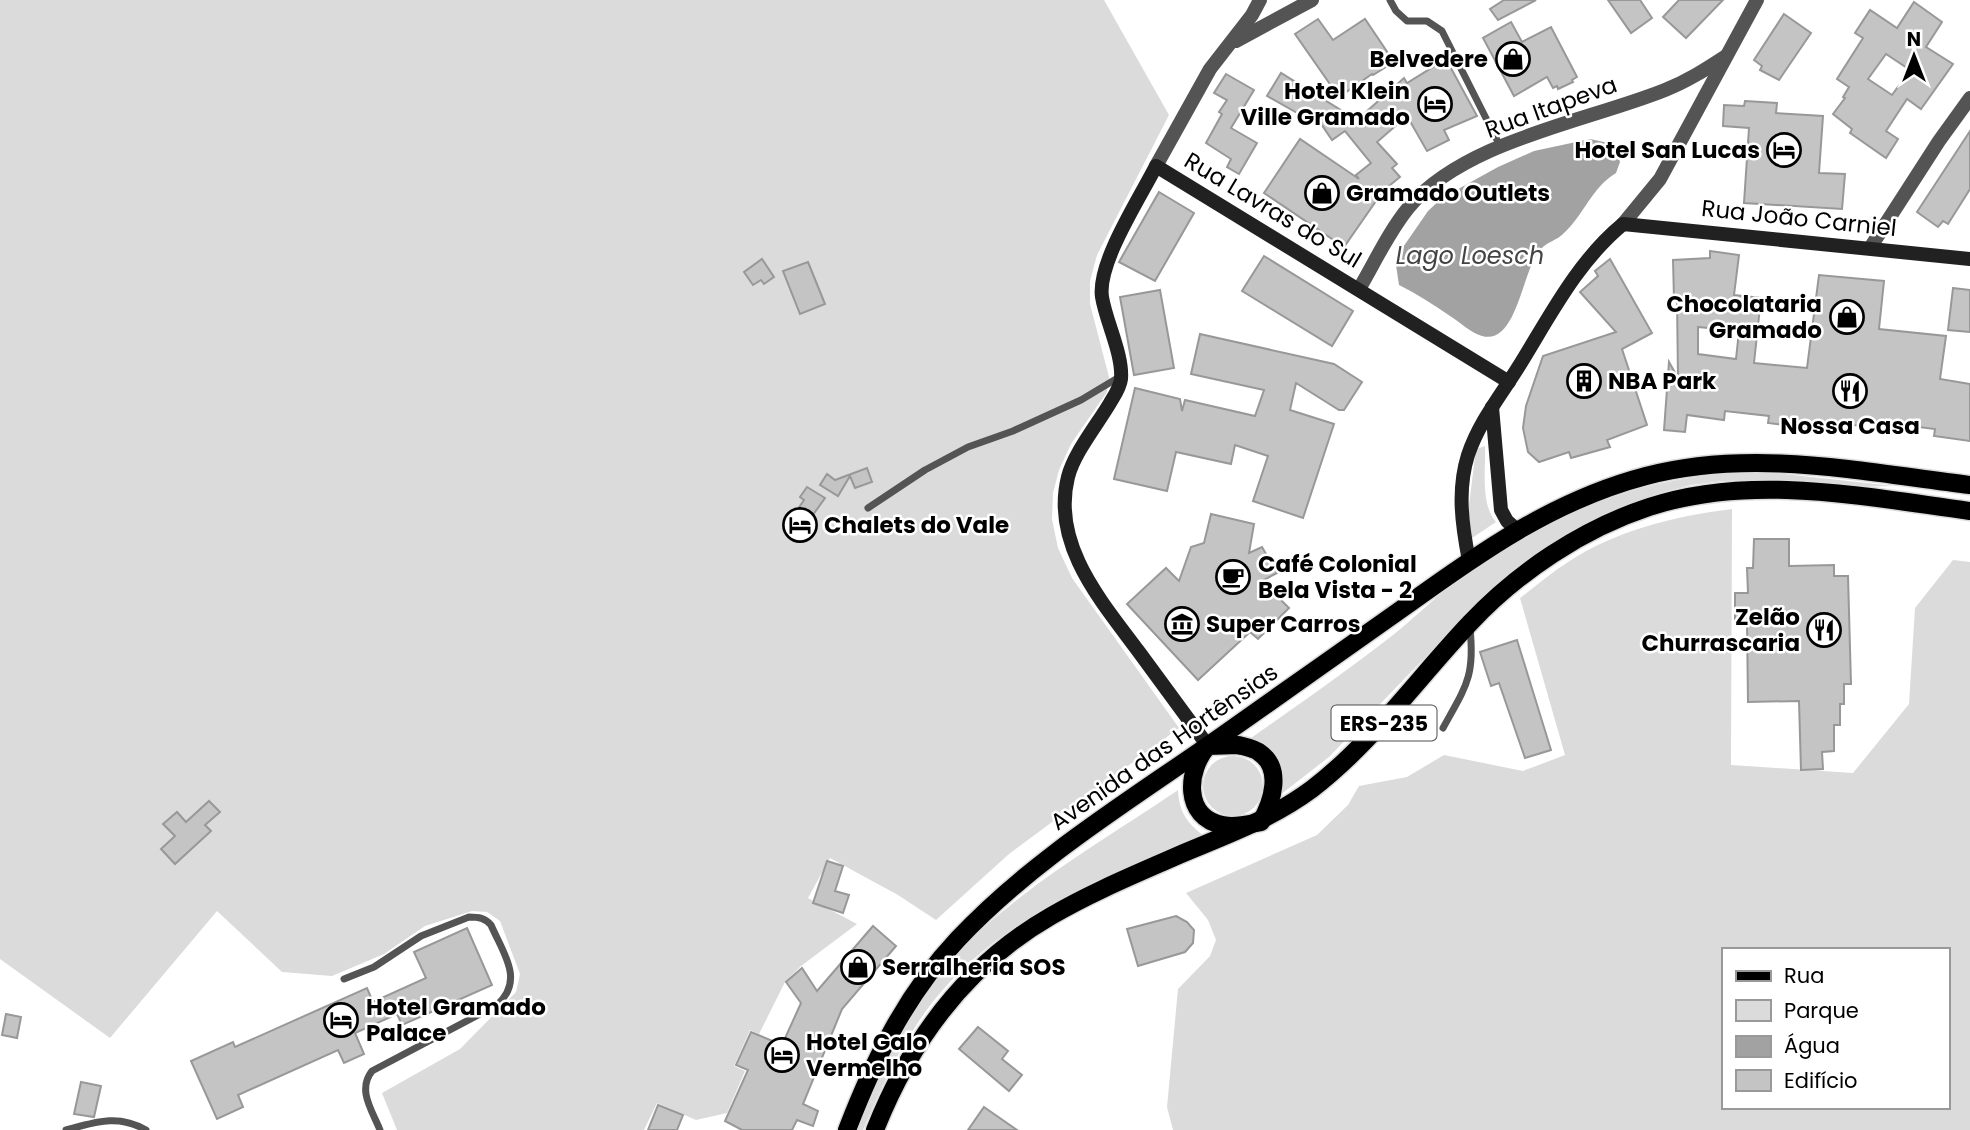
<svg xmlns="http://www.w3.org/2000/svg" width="1970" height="1130" viewBox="0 0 1970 1130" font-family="Poppins,sans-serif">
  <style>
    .green { fill: #dbdbdb; fill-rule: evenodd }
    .water { fill: #a2a2a2 }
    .building { fill: #c4c4c4; stroke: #989898; stroke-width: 2; fill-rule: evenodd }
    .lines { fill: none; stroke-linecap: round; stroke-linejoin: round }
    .primary-casing { stroke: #dbdbdb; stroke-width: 21 }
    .lane { stroke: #545454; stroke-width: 7 }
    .street { stroke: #545454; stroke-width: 14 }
    .secondary { stroke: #212121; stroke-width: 14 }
    .primary { stroke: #000; stroke-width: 18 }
    .labels { text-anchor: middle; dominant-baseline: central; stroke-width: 5; stroke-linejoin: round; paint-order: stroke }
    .shield { fill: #fff; stroke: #4c4c4c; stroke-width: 2 }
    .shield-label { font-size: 21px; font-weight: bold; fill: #000 }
    .poi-label { font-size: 23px; font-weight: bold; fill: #000; stroke: #fff; text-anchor: start }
    .street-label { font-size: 23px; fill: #000; stroke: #fff }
    .water-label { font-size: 24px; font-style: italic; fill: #434343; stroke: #fff }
  </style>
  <rect width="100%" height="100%" fill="#fff"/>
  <g class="green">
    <path d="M0,0H1104L1169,115L1097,255L1090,281V304L1109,377L1107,392L1071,444L1059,470L1053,493L1052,519L1058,548L1072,578L1179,728L1009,854L936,920L898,895L830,858L808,898L857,924L801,966L785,982L759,1034L750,1030L734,1066L745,1071L727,1113L696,1120L657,1103L644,1130H397L382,1093L460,1049L516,992L520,974L500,921L487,912L472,911L425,926L384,954L332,976L282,972L217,911L110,1038L0,959Z"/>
    <path d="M1485,446C1486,468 1480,504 1496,522L1472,538L1468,513L1476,449Z"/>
    <path d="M1743,472L1784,474L1894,486L1850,487L1761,480L1723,481L1691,485L1653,495L1585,524L1521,564L1491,589L1329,757L1280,795L1247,741C1296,706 1346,672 1393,635C1417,616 1438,594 1463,576C1546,514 1639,478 1743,472Z"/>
    <path d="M1732,509L1731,765L1853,773L1909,704L1915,608L1953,560L1970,562V1130H1173L1167,1107L1178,989L1210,956L1216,940L1208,920L1186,893L1317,835L1348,805L1359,786L1407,777L1444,755L1523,771L1565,755L1520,598C1536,586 1551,573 1568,562C1617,530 1675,516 1732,509ZM1723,950H1947V1107H1723Z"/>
    <circle cx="1233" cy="786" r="30"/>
    <path d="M1178,790C1179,812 1187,823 1204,836C1110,875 1010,912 941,992C906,1033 884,1081 863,1130H855C875,1085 893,1037 922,996C983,908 1090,850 1178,790Z"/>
  </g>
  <path class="water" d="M1590,139L1604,142L1617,151L1620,162L1616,173C1591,188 1584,215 1563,234C1557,240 1547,242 1541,249C1522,267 1518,346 1482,336C1471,333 1460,322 1450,316C1434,305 1417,294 1399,285L1396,265L1399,253L1428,211L1442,198L1498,167L1534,151Z"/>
  <g class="building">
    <path d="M1504,0H1536L1498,20L1490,9Z"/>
    <path d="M1608,0H1640L1652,18L1631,33Z"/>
    <path d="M1679,0H1723L1686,38L1663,17Z"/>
    <path d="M1914,2L1942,22L1926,47L1953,64L1921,109L1907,99L1886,131L1898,139L1886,158L1850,133L1852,129L1833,114L1845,98L1843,97L1849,87L1837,79L1863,38L1855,33L1870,10L1897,28ZM1886,54L1910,70L1892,95L1868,79Z"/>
    <path d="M1784,14L1811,33L1779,80L1760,70L1762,66L1754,60Z"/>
    <path d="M1318,19L1333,40L1365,19L1394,62L1373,75L1372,74L1339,97L1295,34Z"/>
    <path d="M1511,22L1522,42L1551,27L1577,77L1572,80L1573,82L1558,89L1557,86L1553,88L1547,77L1514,96L1483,38Z"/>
    <path d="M1446,59L1477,116L1444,130L1449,140L1427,151L1407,116L1377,142L1397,164L1392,168L1400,177L1383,191L1344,247L1264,193L1300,139L1359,179L1356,175L1371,163L1345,131L1332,140L1311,109L1306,118L1267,96L1281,73L1357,120L1404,78L1407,83Z"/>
    <path d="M1226,74L1254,90L1231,128L1257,143L1239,174L1227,167L1231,159L1206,143L1222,114L1219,112L1227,100L1214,93Z"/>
    <path d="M1745,101L1777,103L1776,113L1823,116L1819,173L1845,174L1842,209L1744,203L1749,128L1723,126L1724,105L1744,106Z"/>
    <path d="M1970,131V189L1948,224L1943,221L1938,227L1917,212Z"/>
    <path d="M1159,192L1194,213L1155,281L1119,262Z"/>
    <path d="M1710,251L1739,255L1734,295L1761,298L1754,363L1807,368L1819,275L1884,281L1879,329L1946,336L1940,379L1970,384V441L1934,436L1935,429L1862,420V426L1823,422L1822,430L1768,423L1769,416L1725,411L1724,420L1687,415L1685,432L1664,430L1669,362L1678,378L1677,299H1674L1673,260L1710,258ZM1698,327L1739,331L1736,359L1698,354Z"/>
    <path d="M1264,256L1353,311L1332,346L1242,291Z"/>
    <path d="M762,259L774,277L764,284L761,280L753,285L744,272Z"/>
    <path d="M1610,259L1652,333L1622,349L1647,425L1607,440L1610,447L1571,458L1569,452L1539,462L1528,452L1523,428L1526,406L1543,356L1616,332L1580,292L1598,276L1595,271Z"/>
    <path d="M808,262L825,304L800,314L783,271Z"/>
    <path d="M1953,288L1970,290V332L1948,330Z"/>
    <path d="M1160,290L1174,368L1134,375L1120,297Z"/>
    <path d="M1200,334L1334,364L1362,382L1344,410H1339L1296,383L1290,410L1334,424L1303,518L1253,501L1268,456L1235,445L1231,464L1176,452L1167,491L1114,479L1135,388L1180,399L1182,411L1185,400L1255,416L1264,390L1191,374Z"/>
    <path d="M867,468L872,482L855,488L850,476L838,496L820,485L827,474L835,480Z"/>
    <path d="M807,487L825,498L810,519L815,522L803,540L785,528L804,500L800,497Z"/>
    <path d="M1211,514L1254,524L1249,553L1262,547L1277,573L1262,581L1289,608L1258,639L1250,632L1198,680L1127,604L1166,568L1179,581L1191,547L1204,543Z"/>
    <path d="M1754,539H1789V566L1834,565V576H1848L1851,684H1844V704H1840V725H1834V751L1822,752L1823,769L1801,770L1799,701L1748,702L1747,621H1735V593H1748L1747,568H1753Z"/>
    <path d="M1517,640L1551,750L1525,758L1499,683L1491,686L1480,652Z"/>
    <path d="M209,801L220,812L205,825L211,831L175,864L161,849L175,836L163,824L177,812L186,822Z"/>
    <path d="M827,861L843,866L835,891L849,895L843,913L813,903Z"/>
    <path d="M1176,916L1187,922L1194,930L1193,943L1185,952L1138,966L1127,929Z"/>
    <path d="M873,926L896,946L842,1009L803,1104L818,1111L813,1126L797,1120L792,1130H742L725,1121L748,1070L736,1065L751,1032L782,1045L801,1003L786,982L802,968L817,991Z"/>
    <path d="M467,928L492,985L402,1025L397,1014L355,1033L364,1054L344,1063L338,1050L238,1095L243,1107L217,1119L191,1061L233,1042L235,1047L367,988L373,1002L426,978L414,952Z"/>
    <path d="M6,1014L21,1017L17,1038L2,1035Z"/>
    <path d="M978,1027L1008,1051L1002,1059L1022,1075L1009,1091L959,1049Z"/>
    <path d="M81,1082L101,1086L94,1117L74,1114Z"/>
    <path d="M658,1105L683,1115L677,1130H648Z"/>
    <path d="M984,1107L1017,1130H968Z"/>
  </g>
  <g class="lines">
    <g class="primary-casing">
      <g id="primary">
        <path d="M1238,745C1245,747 1254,748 1260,753C1283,769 1272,802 1261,822C1249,824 1235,828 1223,825C1183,818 1186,770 1208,746Z"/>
        <path d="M847,1130C874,1060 906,994 958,939C1037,855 1139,795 1233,728C1290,688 1346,648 1403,608C1479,553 1554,500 1646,476C1752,448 1863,472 1970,485"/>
        <path d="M875,1130C911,1039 966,965 1051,916C1092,892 1136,874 1179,855C1226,835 1270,820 1312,789C1373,742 1417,679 1470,623C1518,572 1582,529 1649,507C1752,473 1865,497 1970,511"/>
      </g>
    </g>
    <g class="lane">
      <path d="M1390,0L1396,11L1407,21H1427L1442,31L1500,146"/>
      <path d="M868,508L925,470L968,447L1013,431L1081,400L1121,376"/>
      <path d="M1443,728C1466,686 1475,677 1470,628"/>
      <path d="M344,979L374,967L421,936L469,917C479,917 485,918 491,925C503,953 525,980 497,1005L372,1071C357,1090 372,1110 380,1130"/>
      <path d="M66,1130C96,1122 118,1114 146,1130"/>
    </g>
    <g class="street">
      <path d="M1236,41L1312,0"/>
      <path d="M1156,166L1210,69L1252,15L1260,0"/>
      <path d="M1623,224L1660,179L1757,0"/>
      <path d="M1870,248L1939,141L1970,98"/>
      <path d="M1359,289C1375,262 1389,231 1409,207C1464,141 1588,121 1665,90C1688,81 1706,69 1726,56"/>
    </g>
    <g class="secondary">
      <path d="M1492,407L1501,510L1507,521L1517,530"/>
      <path d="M1469,561C1462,525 1457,490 1468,455C1479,422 1501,395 1519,366C1550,316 1577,262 1623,224L1970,259"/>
      <path d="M1208,746C1185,715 1162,683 1139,652C1102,602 1051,545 1068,477C1074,453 1097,425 1110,403C1114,396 1120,388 1121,379C1123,354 1106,322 1102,297C1097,263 1140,198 1156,166L1509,382"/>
    </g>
    <use href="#primary" class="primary"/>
  </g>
  <defs>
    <g id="shop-ring" transform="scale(1.75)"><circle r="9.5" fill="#fff" stroke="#000" stroke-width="1.5"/><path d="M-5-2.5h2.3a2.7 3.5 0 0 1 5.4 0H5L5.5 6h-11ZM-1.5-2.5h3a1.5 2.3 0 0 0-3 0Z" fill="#000"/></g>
    <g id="hotel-ring" transform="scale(1.75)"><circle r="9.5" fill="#fff" stroke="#000" stroke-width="1.5"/><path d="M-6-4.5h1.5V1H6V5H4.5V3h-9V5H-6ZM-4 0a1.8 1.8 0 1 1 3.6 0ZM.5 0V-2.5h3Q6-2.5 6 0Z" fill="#000"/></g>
    <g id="building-ring" transform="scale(1.75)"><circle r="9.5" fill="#fff" stroke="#000" stroke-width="1.5"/><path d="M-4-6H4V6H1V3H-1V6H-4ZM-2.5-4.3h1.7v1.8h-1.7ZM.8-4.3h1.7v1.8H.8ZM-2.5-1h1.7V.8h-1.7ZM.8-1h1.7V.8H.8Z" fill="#000"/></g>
    <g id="restaurant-ring" transform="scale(1.75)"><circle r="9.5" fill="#fff" stroke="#000" stroke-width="1.5"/><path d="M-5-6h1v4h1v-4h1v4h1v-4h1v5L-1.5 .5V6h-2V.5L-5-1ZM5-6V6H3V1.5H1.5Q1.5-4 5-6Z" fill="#000"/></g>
    <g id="cafe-ring" transform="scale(1.75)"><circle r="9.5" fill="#fff" stroke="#000" stroke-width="1.5"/><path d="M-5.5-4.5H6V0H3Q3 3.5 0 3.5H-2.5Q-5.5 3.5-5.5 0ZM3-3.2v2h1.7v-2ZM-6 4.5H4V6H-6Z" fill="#000"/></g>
    <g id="museum-ring" transform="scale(1.75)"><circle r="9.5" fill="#fff" stroke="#000" stroke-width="1.5"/><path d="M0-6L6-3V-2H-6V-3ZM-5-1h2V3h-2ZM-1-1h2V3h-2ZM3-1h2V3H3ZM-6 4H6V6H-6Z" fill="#000"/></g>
  </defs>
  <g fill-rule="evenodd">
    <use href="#shop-ring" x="1513" y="59"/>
    <use href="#hotel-ring" x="1435" y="104"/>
    <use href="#hotel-ring" x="1784" y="150"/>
    <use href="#shop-ring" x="1322" y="193"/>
    <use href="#shop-ring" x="1847" y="317"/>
    <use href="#building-ring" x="1584" y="381"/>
    <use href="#restaurant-ring" x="1850" y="391"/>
    <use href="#hotel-ring" x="800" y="525"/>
    <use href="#cafe-ring" x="1233" y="577"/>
    <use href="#museum-ring" x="1182" y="624"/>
    <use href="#restaurant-ring" x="1824" y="630"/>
    <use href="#shop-ring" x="858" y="967"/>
    <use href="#hotel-ring" x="341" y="1020"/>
    <use href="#hotel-ring" x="782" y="1055"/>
  </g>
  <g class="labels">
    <rect class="shield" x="1331.5" y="705.5" width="105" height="35" rx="5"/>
    <g class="shield-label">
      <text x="1384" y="723">ERS-235</text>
    </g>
    <g class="poi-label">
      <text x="1488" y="59" text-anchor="end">Belvedere</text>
      <text x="1410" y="91" text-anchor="end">Hotel Klein<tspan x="1410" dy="26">Ville Gramado</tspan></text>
      <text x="1760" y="150" text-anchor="end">Hotel San Lucas</text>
      <text x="1346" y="193">Gramado Outlets</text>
      <text x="1822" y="304" text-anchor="end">Chocolataria<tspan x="1822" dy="26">Gramado</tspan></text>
      <text x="1608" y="381">NBA Park</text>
      <text x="1850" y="426" text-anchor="middle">Nossa Casa</text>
      <text x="824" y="525">Chalets do Vale</text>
      <text x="1258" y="564">Café Colonial<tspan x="1258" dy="26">Bela Vista - 2</tspan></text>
      <text x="1800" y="617" text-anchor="end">Zelão<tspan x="1800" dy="26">Churrascaria</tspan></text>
      <text x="1206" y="624">Super Carros</text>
      <text x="882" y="967">Serralheria SOS</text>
      <text x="366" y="1007">Hotel Gramado<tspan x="366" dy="26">Palace</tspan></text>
      <text x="806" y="1042">Hotel Galo<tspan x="806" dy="26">Vermelho</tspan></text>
    </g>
    <g class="street-label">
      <text transform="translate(1551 107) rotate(-20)">Rua Itapeva</text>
      <text transform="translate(1273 210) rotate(31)">Rua Lavras do Sul</text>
      <text transform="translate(1799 218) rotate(6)">Rua João Carniel</text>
      <text transform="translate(1164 747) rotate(-35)">Avenida das Hortênsias</text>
    </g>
    <g class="water-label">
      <text x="1470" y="255">Lago Loesch</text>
    </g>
  </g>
  <rect x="1722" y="948" width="228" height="161" fill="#ffffff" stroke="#999999" stroke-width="2"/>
  <rect x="1736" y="971" width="35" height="10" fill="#000000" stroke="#999999" stroke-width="2"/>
  <text x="1784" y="983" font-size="21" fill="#000000">Rua</text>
  <rect x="1736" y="1000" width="35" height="21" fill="#dbdbdb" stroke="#999999" stroke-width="2"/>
  <text x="1784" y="1018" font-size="21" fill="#000000">Parque</text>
  <rect x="1736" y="1036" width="35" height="21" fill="#a2a2a2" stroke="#999999" stroke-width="2"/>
  <text x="1784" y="1053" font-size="21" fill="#000000">Água</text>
  <rect x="1736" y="1070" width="35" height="21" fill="#c4c4c4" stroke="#999999" stroke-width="2"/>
  <text x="1784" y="1088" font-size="21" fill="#000000">Edifício</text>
  <g transform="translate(1914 56)" stroke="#ffffff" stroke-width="5" paint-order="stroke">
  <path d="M0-5L12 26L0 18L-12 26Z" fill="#000000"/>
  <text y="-10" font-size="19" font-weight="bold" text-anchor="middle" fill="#000000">N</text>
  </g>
</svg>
